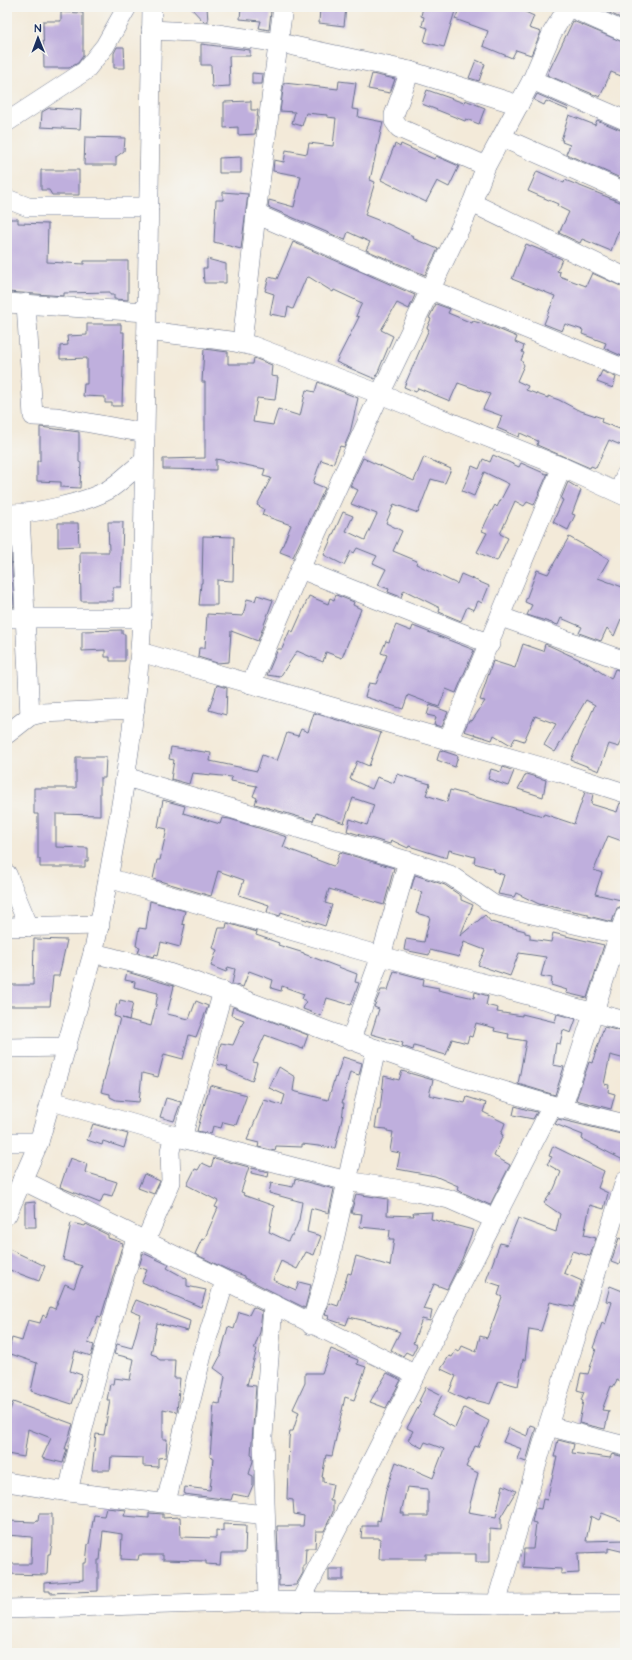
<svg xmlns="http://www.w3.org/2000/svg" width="632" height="1660" viewBox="0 0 632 1660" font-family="'Architects Daughter',sans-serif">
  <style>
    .building { fill: #bfafdd; fill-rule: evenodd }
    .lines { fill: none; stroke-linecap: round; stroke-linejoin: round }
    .minor-casing { stroke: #677089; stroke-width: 20 }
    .minor { stroke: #fff; stroke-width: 19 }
  </style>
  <rect width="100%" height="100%" fill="#f6f6f2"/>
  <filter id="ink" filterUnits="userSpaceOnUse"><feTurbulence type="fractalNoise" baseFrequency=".025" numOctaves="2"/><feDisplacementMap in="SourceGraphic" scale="8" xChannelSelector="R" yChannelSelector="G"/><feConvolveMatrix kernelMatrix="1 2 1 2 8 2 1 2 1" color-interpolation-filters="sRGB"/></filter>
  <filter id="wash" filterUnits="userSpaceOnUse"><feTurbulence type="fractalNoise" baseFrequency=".012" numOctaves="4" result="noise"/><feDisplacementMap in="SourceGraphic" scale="16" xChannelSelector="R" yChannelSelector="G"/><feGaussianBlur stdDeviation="0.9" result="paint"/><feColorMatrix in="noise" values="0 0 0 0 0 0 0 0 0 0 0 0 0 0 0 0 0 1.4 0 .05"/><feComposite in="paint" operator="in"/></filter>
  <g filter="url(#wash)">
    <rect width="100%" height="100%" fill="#f3ead9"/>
    <g id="blocks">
      <g class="building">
        <path d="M190,7H207L208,22H204Z"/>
        <path d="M241,7H255V9L271,11L269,30L259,28L261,21L240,19Z"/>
        <path d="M320,7H346L344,26L319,23Z"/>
        <path d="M423,7H443L455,11L444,47L424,42L428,28L422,26L424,17L421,16Z"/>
        <path d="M460,7H525L523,11L534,16L529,28L541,32L531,55L516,50L512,58L483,46L488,31L455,19Z"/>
        <path d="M596,7H625V20Z"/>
        <path d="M61,12L83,13V56L78,63L69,68H44L43,21H61Z"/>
        <path d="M573,21L625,43V63L621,76L611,72L600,97L547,75Z"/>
        <path d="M201,44L250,50V56H229L230,86L212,87L211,65H201Z"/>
        <path d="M117,47H124L125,68H114V53Z"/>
        <path d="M476,60L485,64L479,81L469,78Z"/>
        <path d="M252,73L263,74L262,84H252Z"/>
        <path d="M372,74L395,79L390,93L368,89Z"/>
        <path d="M339,81L356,83L352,109L359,110L358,117L383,122L370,180L375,182L365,215L388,224L413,236L412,238L438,249L425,275L366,250L370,242L348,232L345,240L268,207L269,200L294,207L301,176L273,171L274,160L284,162L286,150L307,154L309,143L333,146L336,118L327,117V115L306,113L302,126L292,123L295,112L280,111L284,83L338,89Z"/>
        <path d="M427,90L464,103L465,100L485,108L479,124L466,119L465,121L422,104Z"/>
        <path d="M537,94L569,108L568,110L546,101L544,105L534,100Z"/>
        <path d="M251,101V110H258L255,134L238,135V127L224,128V102Z"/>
        <path d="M49,108L81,110L80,129L41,127L42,112Z"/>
        <path d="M569,115L595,125L597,120L625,132V180L566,154L570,145L562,142L563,140H561Z"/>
        <path d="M85,137L125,138L124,151L116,157V165H84Z"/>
        <path d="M395,144L400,147L401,144L434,159L436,156L459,166L449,187L437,181L426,202L381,180Z"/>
        <path d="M241,157V173H219V158Z"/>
        <path d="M41,170H79V195H52L49,190H41Z"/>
        <path d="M537,171L564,183L565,180L625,204V236L618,232L611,251L582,239L580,243L559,233L569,212L557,206L558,204L528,191Z"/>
        <path d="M223,192L248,194L241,249L214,242L216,200H223Z"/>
        <path d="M7,219H18V223L48,224L47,262L84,264V261H128V300L114,299V295H110V292L64,293V296L7,292Z"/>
        <path d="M293,242L415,295L409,309L397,303L381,330L393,336L375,379L336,362L359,317L356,316L362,303L334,290L333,292L309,277L306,278L293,309L288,307L286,317L270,314L274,294L265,291L269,277L277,279Z"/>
        <path d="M526,244L562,259L557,271L560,272L559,276L586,286L592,273L625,288L624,357L604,348L606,343L582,334L583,330L565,324L562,331L544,324L555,296L512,279Z"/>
        <path d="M207,259L226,264V283H204L203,268H207Z"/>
        <path d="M436,304L450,309L448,313L472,323L473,321L493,327L517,337L515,342L524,346L522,352L524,353L521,360L524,365L517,381L528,386L526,390L548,398V396L559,400L578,410L602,418L601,422L625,431V447L609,440L596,468L591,466L590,468L537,445L538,441L520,433L519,437L497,428L502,416L483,409L490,394L458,383L450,401L418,388L416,392L404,387L429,329L427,328L431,319L429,318Z"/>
        <path d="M87,324H121V332H124L122,406H112V403H105V397L83,396L84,384H87V358L60,359V346L68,345L67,336L87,335Z"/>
        <path d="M204,349L228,352V364H253L254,358L272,365L271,376L278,377L275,400L257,398L253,422L273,425L278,409L300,416L306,390L315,392L318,382L358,398L350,433L344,447L340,446L333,464L321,460L313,483L325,488L293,557L280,552L291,525L262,515L264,509L257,505L271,478L263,476L265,469L216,459V470L163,469V459L205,458V382H202Z"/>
        <path d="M602,371L616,377L613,388L597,382Z"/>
        <path d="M40,427L79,432V462L81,463L80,488L61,487V482L37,481V461H40Z"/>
        <path d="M493,455L519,467L521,463L546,474L548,473L534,505L527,502L524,506L515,501L500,534L508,538L497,561L477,552L487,533L482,531L487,520L495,505L497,507L509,484L484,472L474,496L462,491L472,466L479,469L483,459L490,462Z"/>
        <path d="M424,457L451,469L445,483L431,479L418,513L394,504L386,523L402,531L393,551L417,561L416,564L457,584L461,574L489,586L482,603L478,601L474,610L467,607L461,621L439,612L440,608L404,590L401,597L388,592L389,589L378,585L386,569L373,563L377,556L357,548L354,553L351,551L344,565L324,555L343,512L353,516L346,531L365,540L377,514L351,504L358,490L350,486L363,458L414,481Z"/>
        <path d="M568,482L581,490L572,514L575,515L568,530L553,522L563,500L561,499Z"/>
        <path d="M108,522H123L121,587H113V601H81L80,552H109Z"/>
        <path d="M58,523H78L79,546L58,547Z"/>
        <path d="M7,536H10L14,607H7Z"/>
        <path d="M203,536L234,537L233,581L217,580V605H199L201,583H202Z"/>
        <path d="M569,537L609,559L598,578L625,588V621L621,619L614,636L607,628L601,641L579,633L582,627L561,618L558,625L527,615L532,605L525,602L537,570L548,574Z"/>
        <path d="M257,595L273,600L258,641L231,631L229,662L217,663L198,657L199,648H205L207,614L243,616L247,599L255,601Z"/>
        <path d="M336,595L354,602L353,605L361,609L342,658L326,652L323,662L297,651L280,677L267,675L278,649H282L290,630L293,632L309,596L328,604L330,598L334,600Z"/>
        <path d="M396,625L411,631L413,626L474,650L456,693L446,689L439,707L408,695L403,709L365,697L369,683L376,684L387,655L381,653L386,641L389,642Z"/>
        <path d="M122,630V634H125V661H110V657H105V650L82,651V631Z"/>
        <path d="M523,644L543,651L545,644L550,646L587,663L611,679L615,669L625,672V732L619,747L609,744L599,771L571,760L595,705L586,700L555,752L544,745L556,724L535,716L524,741L515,738L511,745L494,735L492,740L464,731L469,720L472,721L485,701L480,700L493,661L515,668Z"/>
        <path d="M217,685L227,688L226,715L209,710Z"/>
        <path d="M430,705L448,712L442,727L434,725L436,717L427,715Z"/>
        <path d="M314,713L381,733L369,766L357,761L350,779L372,789L377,777L394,783L397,774L430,784L426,795L447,802L450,790L543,816L544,814L574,824L585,792L593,794L591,804L617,812L620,803L625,804V842L608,836L594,870L602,873L595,894L625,901V905L617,908L612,922L588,916V914L539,904L516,893L514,897L498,894L504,875L493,871L494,869L474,863L475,857L449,850L447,858L409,846L408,848L391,840L390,844L347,831L350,819L367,825L374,805L353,798L344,823L316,813L313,821L255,804L257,798L253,796L257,786L231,781L232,777L192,773L189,784L171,779L174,760L169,759L171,747L211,753L210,761L257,771L262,755L277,761L287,733L298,736L301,729L308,732Z"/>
        <path d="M440,750L458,756L455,767L437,760Z"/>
        <path d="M76,757H106L105,778H100V815L56,814V847L88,848V861H85V867H40V859H38V814H34V788H76Z"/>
        <path d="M503,767L514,771L508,786L488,779L491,769L501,772Z"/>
        <path d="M526,774L546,780L543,797L518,789Z"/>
        <path d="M163,800L185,806L183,813L220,824L222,818L230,819L287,837L283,847L333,866L335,865L340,852L394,868L384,905L329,889L325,903L332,905L325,926L281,912L280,916L267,912L269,905L239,895L244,880L218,871L211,896L153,879L157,860H160L167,829L158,827Z"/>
        <path d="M415,875L445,885L461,896V900L473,905L460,936L485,915L491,922L525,931V933L530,934V939L551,942L553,933L604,945L587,998L566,993L567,990L551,985L552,978L541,976L546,957L519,953L510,976L478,965L485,950L464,942L459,957L430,950L429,955L404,950L406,939L424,942L430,917L416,913L422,892L411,889Z"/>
        <path d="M150,901L185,911L182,924L185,925L180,947L161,942L158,955L155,954L154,957L138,953L140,947L136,946L139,928L146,929Z"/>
        <path d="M227,923L257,932L256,935L279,943L278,945L304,953V954L357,974L355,982L359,983L351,1005L327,998L321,1016L303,1009L306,1001L302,999L304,994L282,986L281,991L271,988L273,980L249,971L243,987L232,984L235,969L228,967L226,972L211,966L217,950L213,948L219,928H226Z"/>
        <path d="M34,939L67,940L59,976H53L50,1006H7V985H33Z"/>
        <path d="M394,971L424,979L423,985L439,988L438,990L474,998L475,992L488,996L486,1005L498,1008L497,1012L522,1016V1014L555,1022L557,1014L576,1019L571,1033L563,1030L560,1044L556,1043L553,1065L564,1067L555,1095L518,1084L526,1041L508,1038L509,1034L494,1031L495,1028L476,1023L472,1037L469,1036L467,1043L452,1039L446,1055L414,1046L413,1050L402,1046L403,1043L371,1034L379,1009L374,1007L381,990H388Z"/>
        <path d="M127,972L174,986L167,1014L189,1019L196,1001L208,1006L196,1037L189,1035L183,1059L164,1054L158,1077L142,1073L139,1102L116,1100L110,1097V1094L101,1092L120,1018L114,1016L117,1004L119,1005L120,1000L133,1003L129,1020L122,1018L151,1026L156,1005L158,993L134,987L135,982L125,980Z"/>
        <path d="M233,1007L308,1035L303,1049L265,1035L253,1062L257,1063L252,1081L227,1070L228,1067L217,1064L221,1043L233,1045L244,1020L231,1015Z"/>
        <path d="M604,1027L625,1032V1059L610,1055L604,1084L609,1085L608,1092L615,1094L611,1109L576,1100L589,1062L592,1063Z"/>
        <path d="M343,1057L362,1063L359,1075L350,1072L342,1103H344L342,1119L335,1148L302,1144V1147L276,1146L275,1151L258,1147L259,1143L247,1140L264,1100L282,1105L285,1095L269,1088L279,1067L295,1077L293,1091L328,1100L335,1077L336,1078Z"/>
        <path d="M402,1071L433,1080L429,1095L465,1103L467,1097L486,1103L483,1112L505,1123L501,1134L503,1135L494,1156L510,1165L490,1205L457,1190L458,1186L435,1176L397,1169L400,1153L390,1151L393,1132L387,1131V1129L375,1128L378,1110H380L384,1076L399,1080Z"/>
        <path d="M210,1085L247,1095L236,1125L223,1122L221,1128L213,1126L211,1134L197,1131Z"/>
        <path d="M166,1098L181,1102L174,1121L160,1117Z"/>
        <path d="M515,1106L528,1110L537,1112L533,1119L513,1115Z"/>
        <path d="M558,1119L625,1135V1161L582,1139L583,1135L555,1124Z"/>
        <path d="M93,1124L128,1134L124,1148L103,1141L102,1145L87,1140Z"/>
        <path d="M553,1146L604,1171L598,1188L608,1193L604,1209L590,1205L584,1235L596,1238L590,1256L572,1251L564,1273L582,1281L574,1307L550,1302L541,1331L529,1329L525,1360L523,1359L518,1386L499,1381L490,1404L467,1398L466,1400L449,1392L456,1376L441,1369L449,1356L452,1357L456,1350L459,1352L462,1346L476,1352L480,1336L487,1338L502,1297L498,1295L501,1286L486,1281L500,1243L507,1245L518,1218L556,1232L560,1214L544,1203L554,1189L561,1172L547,1164L552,1157L549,1156Z"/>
        <path d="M70,1158L87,1164L85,1172L117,1182L112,1196L104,1194L100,1203L60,1187Z"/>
        <path d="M214,1158L249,1167L241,1192L244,1193L243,1195L274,1206L269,1232L288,1241L291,1235H293L299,1220L302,1202L269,1193L271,1183L293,1187L295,1179L334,1189L329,1213L311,1208L307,1232L321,1236L314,1255L306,1252L297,1269L281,1261L273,1280L296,1290L299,1282L311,1285L305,1308L245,1278V1276L228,1270L195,1254L202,1239L204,1240L218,1208L215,1207L218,1201L187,1185L195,1169L198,1170L202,1163L211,1167Z"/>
        <path d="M252,1168L269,1172L268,1177L251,1173Z"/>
        <path d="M144,1174L160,1181L154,1194L138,1188Z"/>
        <path d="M356,1194L388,1199L387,1215L414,1216L413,1213L432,1212L431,1219L473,1230L462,1259L447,1289L434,1284L423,1309L432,1311L430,1321L422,1319L413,1343L417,1345L412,1355L406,1352L403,1356L391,1350L400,1332L371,1322L349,1317L346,1325L328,1319L329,1316L325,1315L329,1303L338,1306L348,1273L351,1274L356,1256L390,1266L394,1239H389L390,1230L360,1227L362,1214L351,1213Z"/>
        <path d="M35,1202L36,1227H25V1203Z"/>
        <path d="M71,1223L85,1226L86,1224L108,1235V1238L123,1243L101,1317L98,1316L88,1343L94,1345L91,1356L75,1351L70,1371L82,1375L72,1404L31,1391L37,1363L8,1353L12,1338L22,1341L28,1320L40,1323L43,1315L46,1317L50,1307L55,1309L65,1284L74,1288L82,1266L63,1260Z"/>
        <path d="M619,1238L625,1241V1257L622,1256L619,1265L611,1262Z"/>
        <path d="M7,1248L45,1266L39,1281L7,1269Z"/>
        <path d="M143,1253L169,1265L167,1268L187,1279V1286L206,1290L201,1307L142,1282L147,1270L139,1267Z"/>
        <path d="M610,1286L625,1292V1384L617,1380L613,1387L611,1386L602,1410L609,1411L605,1429L579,1423L583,1401L581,1400L584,1392L577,1390L581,1373L588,1374L596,1349L593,1348L602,1323L605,1325L612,1302L606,1301Z"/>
        <path d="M136,1300L190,1321L188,1331L157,1323L151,1354L157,1356V1358L160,1360H175L174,1378H180L177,1412L163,1409V1439H167L166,1457L158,1458V1467L143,1466V1458L111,1457L110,1470H92L96,1434L104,1435L110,1400H107L110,1384H113L114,1378L130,1380L134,1359L114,1354L117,1344L132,1348L141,1315L131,1311Z"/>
        <path d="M253,1307L262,1311L260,1332L254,1349H257L247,1385L256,1386L251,1455H253V1461L249,1474L253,1476V1485L248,1497L233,1494L231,1500L184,1494L185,1487L210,1490L213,1458L210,1457L214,1403L220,1404L225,1376L214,1368L222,1353H221L228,1327L234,1329L239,1312L249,1315Z"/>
        <path d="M331,1349L358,1360L357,1364L366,1367L354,1400L345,1397L332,1456L326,1455L322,1477H323V1482L333,1484L330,1501H333V1512L324,1531H316L315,1548H306L305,1565H303V1573L296,1585L279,1586L277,1526H303L304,1516L294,1514L293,1500L287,1499L289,1439L290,1431H293L299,1412L293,1409L305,1383V1373H322Z"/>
        <path d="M387,1373L401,1380L386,1408L370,1402Z"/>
        <path d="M426,1387L442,1395L432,1415L455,1428L464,1408L489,1421L478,1447L475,1446L466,1467L478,1473L468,1512L496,1517L503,1485L516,1491L500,1518H501V1530L490,1529V1562H476V1554H426V1559H379L380,1538H361L362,1526H377V1520L380,1521L386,1490L396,1462L433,1478L444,1449L425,1442L422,1448L408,1440L413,1431L407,1428L421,1402L419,1401ZM407,1487L428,1489V1516H404V1513H401Z"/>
        <path d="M13,1402L73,1424L65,1449H67L63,1463L42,1458L51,1438L28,1429L24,1457L7,1454V1409L10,1410Z"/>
        <path d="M530,1425L536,1427L526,1462L518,1459L522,1449L503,1442L509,1428L527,1436Z"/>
        <path d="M558,1440L574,1444L572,1453L610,1458L612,1454L625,1457V1522L602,1513L599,1520L591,1516L586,1541L625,1540V1552L608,1548V1552L578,1553L579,1573L561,1574V1569L523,1567L524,1549H533L536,1523L532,1522L535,1508L541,1509L543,1499L547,1500L557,1457H554Z"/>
        <path d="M106,1508L126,1510L124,1516L149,1518V1513L163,1514V1518L180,1517L181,1537L216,1538V1530L223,1531V1524L246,1525L245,1553H221L220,1565L206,1564V1561L163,1560V1555H139L138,1560L121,1559L122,1534L103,1531L100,1560H98V1591L50,1593V1591H44V1583L83,1580V1563H86L88,1544H89L94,1515L104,1516Z"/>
        <path d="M39,1514H52V1543L50,1554H48L47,1575L7,1574V1564H31L32,1537L7,1535V1521L35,1522L38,1521Z"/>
        <rect x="329" y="1569" width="14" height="11"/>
      </g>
    </g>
  </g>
  <g filter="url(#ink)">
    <use href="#blocks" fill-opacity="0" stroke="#677089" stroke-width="1"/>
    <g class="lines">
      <g class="minor-casing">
        <g id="minor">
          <path d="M569,7L625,32"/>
          <path d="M151,30L211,33L280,43L410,71L519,105"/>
          <path d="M410,71L394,115V121L399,128L486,166"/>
          <path d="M532,80L625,120"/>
          <path d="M7,122L85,71L105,46L127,7"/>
          <path d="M503,138L625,192"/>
          <path d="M7,199L28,207H149"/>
          <path d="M472,203L625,277"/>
          <path d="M256,214L429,289L625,369"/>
          <path d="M7,303L146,312"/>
          <path d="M26,303L33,416L57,417L145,433"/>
          <path d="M147,331L230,341L253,346L380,394L562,467L625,496"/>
          <path d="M242,343L256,214L283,7"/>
          <path d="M619,493L625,476"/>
          <path d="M8,514C34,514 85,503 108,490C121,482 132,470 144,461"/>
          <path d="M20,514L30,716"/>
          <path d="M300,569L490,644"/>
          <path d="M501,617L625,661"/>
          <path d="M7,618H142"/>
          <path d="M140,652L559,772L625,793"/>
          <path d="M251,684L300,569L380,394L472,203L486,166L532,80L552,33L568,7"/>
          <path d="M7,734L30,716L42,713L135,709"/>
          <path d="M448,741L562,467"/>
          <path d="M126,777L408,861L450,875L494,905L625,936"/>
          <path d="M7,874L29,927"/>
          <path d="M108,878L381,956L625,1021"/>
          <path d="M7,927L100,925"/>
          <path d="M93,953C115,959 138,963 160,970C233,994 304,1023 376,1049C458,1078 541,1104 625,1124"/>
          <path d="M351,1039L381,956L408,861"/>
          <path d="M7,1048L67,1047"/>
          <path d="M52,1101L182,1138L347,1181L415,1192L449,1199L495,1219"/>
          <path d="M562,1109L625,916"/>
          <path d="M182,1138L223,991"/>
          <path d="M7,1142H39"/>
          <path d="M22,1180L416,1375"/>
          <path d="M7,1215L39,1142L93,953C101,920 107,886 113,851C127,774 138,697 142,618L152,7"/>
          <path d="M145,1242L171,1182L170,1151L174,1135"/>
          <path d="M311,1325L330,1259L376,1049"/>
          <path d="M548,1426L625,1446"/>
          <path d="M7,1482L68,1492L265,1515"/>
          <path d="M68,1492C87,1406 111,1322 136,1238"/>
          <path d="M166,1502L202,1355L225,1281"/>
          <path d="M268,1601L263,1436L273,1306"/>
          <path d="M300,1602L552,1106"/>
          <path d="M496,1604L548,1426L625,1181"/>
          <path d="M7,1609L268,1601L496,1604L625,1603"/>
        </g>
      </g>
      <use href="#minor" class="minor"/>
    </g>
  </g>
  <rect width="632" height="1660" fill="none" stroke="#f6f6f2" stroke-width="24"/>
  <g transform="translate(38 38) rotate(359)" stroke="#f6f6f2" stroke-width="3" paint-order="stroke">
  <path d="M0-3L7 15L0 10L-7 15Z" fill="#1b2f5e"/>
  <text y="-6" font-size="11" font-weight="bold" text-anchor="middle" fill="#1b2f5e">N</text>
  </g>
</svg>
